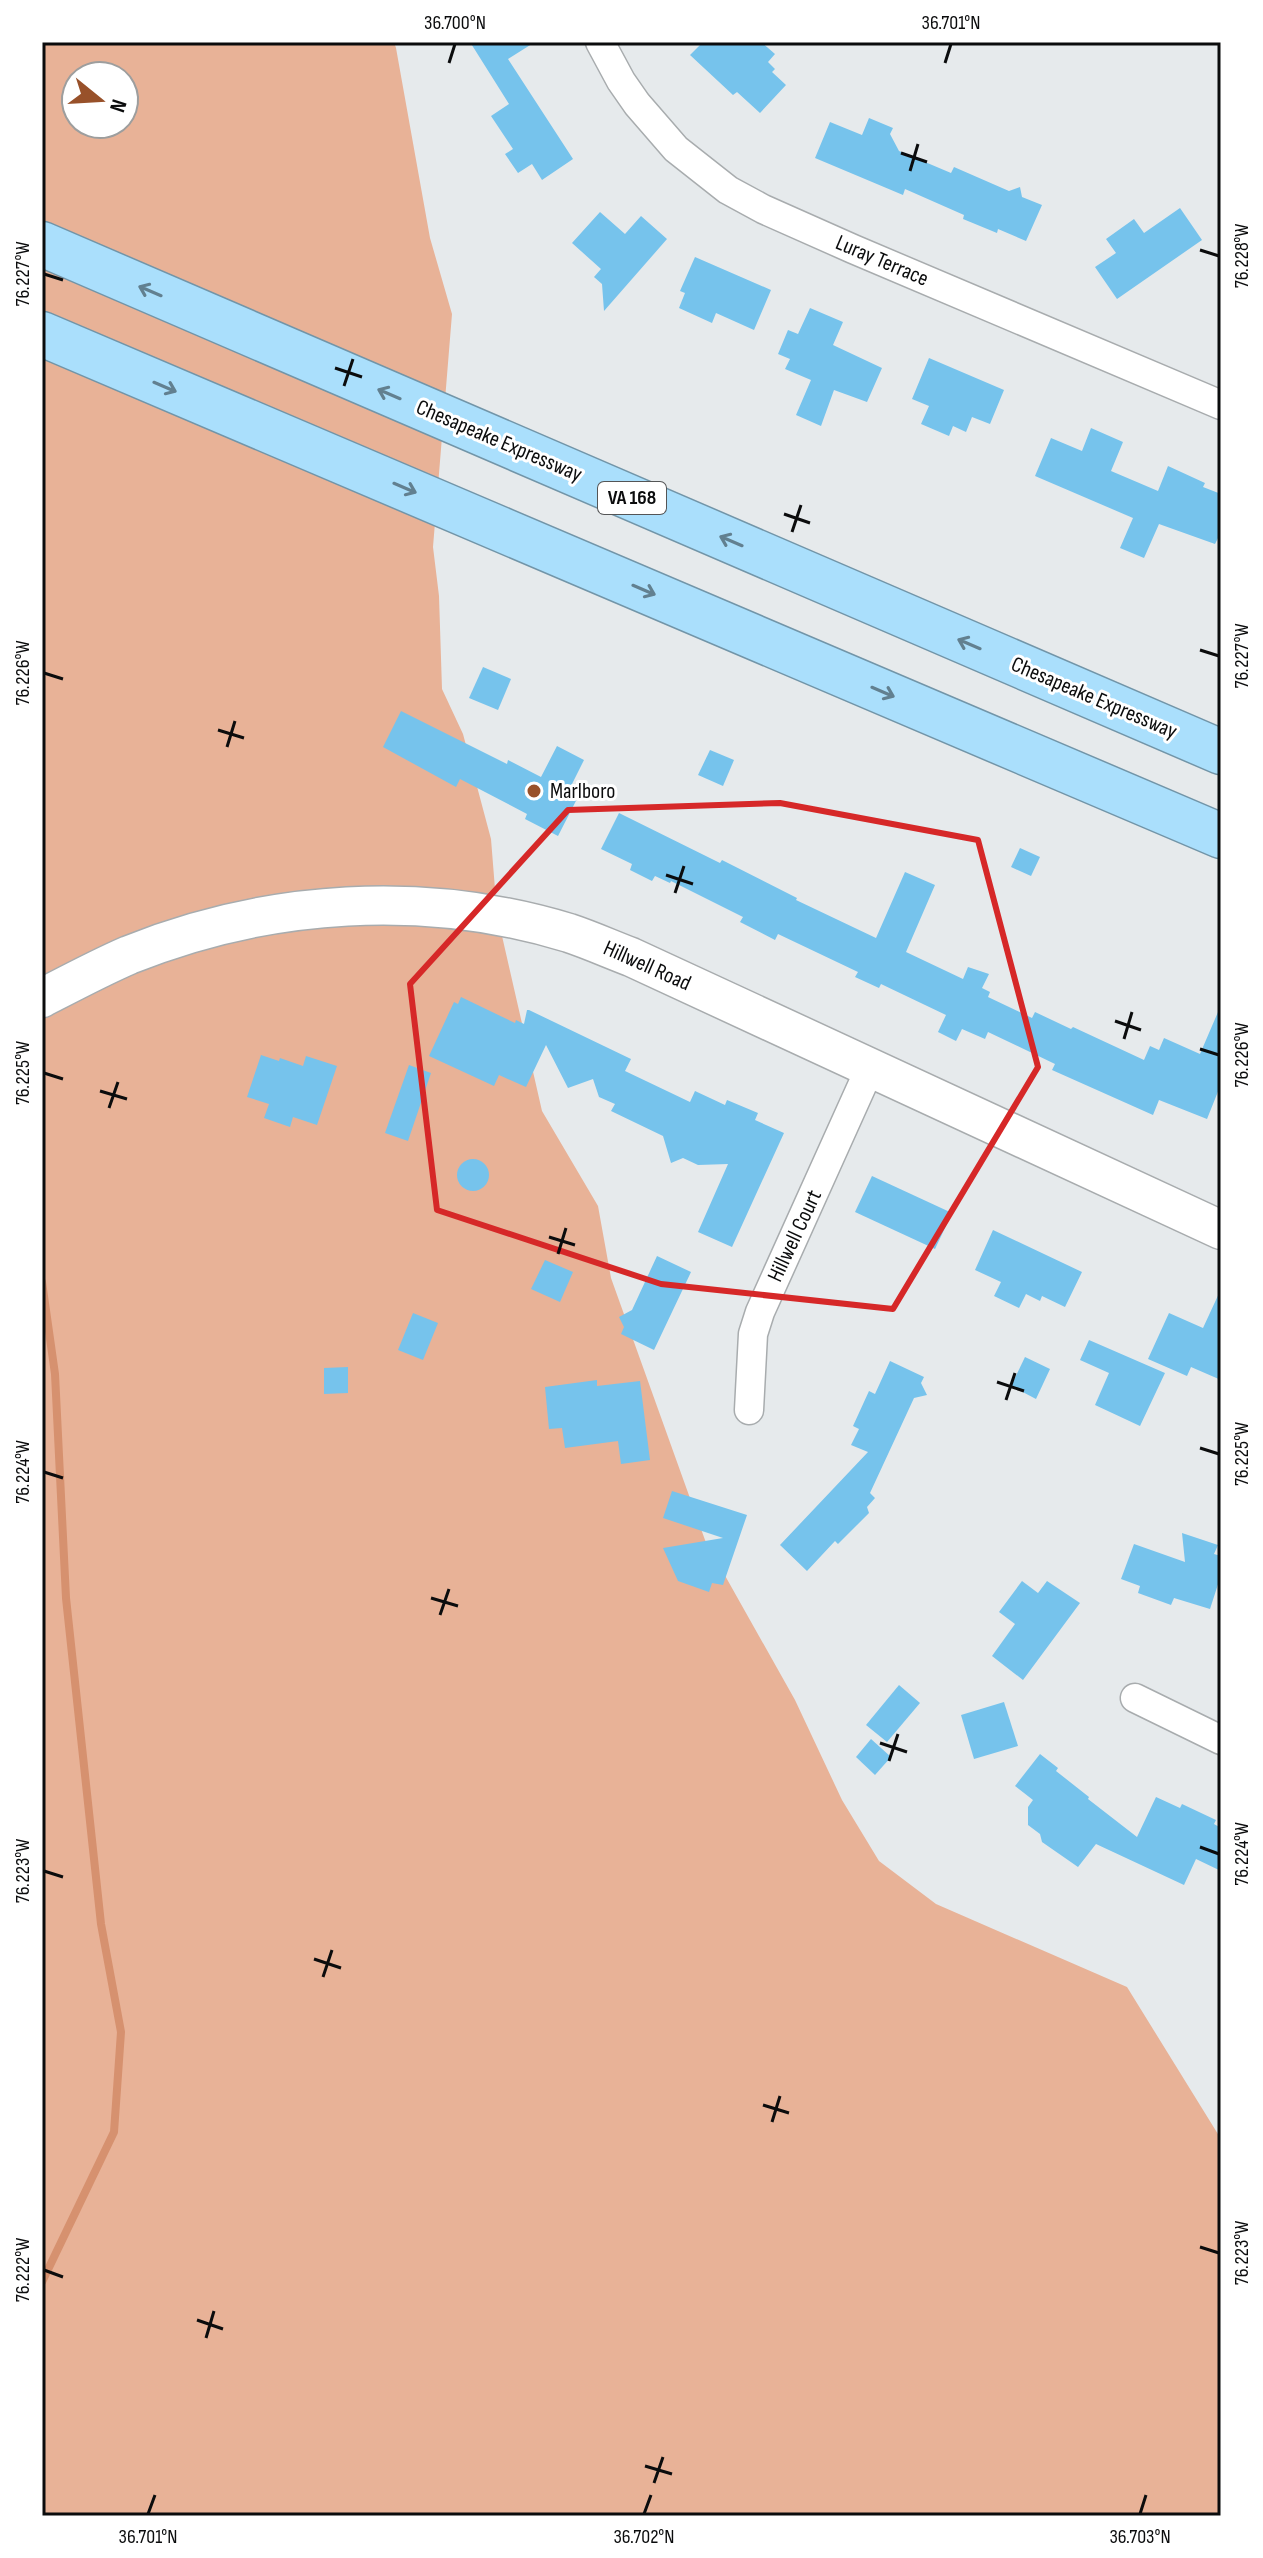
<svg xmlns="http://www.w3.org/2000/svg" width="1263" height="2558" viewBox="0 0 1263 2558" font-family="'Sofia Sans Condensed',sans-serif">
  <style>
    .green { fill: #e8b297; fill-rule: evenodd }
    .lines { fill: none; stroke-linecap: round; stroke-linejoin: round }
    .stream { stroke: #d6916f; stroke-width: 8 }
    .building { fill: #76c3ec }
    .street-casing { stroke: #a8acae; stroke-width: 31 }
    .secondary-casing { stroke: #a8acae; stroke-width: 41 }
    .highway-casing { stroke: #7295a8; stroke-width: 47 }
    .street { stroke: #fff; stroke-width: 28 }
    .secondary { stroke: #fff; stroke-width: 38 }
    .highway { stroke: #aadffc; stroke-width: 44 }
    .oneway { stroke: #628090 }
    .marked { fill: none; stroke: #d62828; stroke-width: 6; stroke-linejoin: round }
    .ticks { fill: none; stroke: #0b0c0d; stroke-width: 3 }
    .poi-dot { fill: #98512a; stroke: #fff; stroke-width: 3 }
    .labels { text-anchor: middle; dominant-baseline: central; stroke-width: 6; stroke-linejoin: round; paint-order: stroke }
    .shield { fill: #fff; stroke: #545556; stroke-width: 2 }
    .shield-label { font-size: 20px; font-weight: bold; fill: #0b0c0d }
    .street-label { font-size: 22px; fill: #0b0c0d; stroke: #fff }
    .poi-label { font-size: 22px; fill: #0b0c0d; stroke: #fff; text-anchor: start }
    .neatline { fill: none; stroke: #0b0c0d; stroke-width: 3 }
    .ticks-label { font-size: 20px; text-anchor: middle; fill: #0b0c0d }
  </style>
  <rect width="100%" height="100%" fill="#e6eaec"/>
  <path class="green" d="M42,42H394L396,48L430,238L452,314L433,547L439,596L442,689L463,734L491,839L497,914L542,1111L598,1206L611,1278L705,1540L795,1700L842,1800L879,1861L936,1904L1127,1987L1221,2139V2516H42ZM76,76H124V124H76Z"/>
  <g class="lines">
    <path class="stream" d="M42,1282L55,1374L66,1598L101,1924L121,2032L114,2132L42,2282"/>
  </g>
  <g class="building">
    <path d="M470,42H535L508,59L573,159L542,180L532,164L518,173L505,154L513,149L491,116L509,104Z"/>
    <path d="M703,42H761L775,54L768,62L775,69L772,72L786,85L760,113L737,92L733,95L690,55Z"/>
    <path d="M869,118L893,128L890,134L899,151L951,173L954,167L1009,191L1020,187L1022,197L1042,205L1026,241L998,229L997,233L963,219L964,215L905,189L903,195L815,158L830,122L862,135Z"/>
    <path d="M1180,208L1202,240L1117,299L1095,267L1116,253L1106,239L1134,219L1144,233Z"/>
    <path d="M600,212L625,234L641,216L667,239L604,311L602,284L594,277L601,269L572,243Z"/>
    <path d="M695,257L771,290L754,330L716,313L712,323L679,308L685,293L680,291Z"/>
    <path d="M810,308L843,322L833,345L882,368L867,402L834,390L821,426L796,415L811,380L785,369L790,359L778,354L788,330L798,334Z"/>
    <path d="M929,358L1004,390L990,424L972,417L966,432L953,426L949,436L921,424L929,406L912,399Z"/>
    <path d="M1091,428L1123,442L1111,471L1158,491L1168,466L1205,483L1203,487L1221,494V532L1215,544L1159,524L1144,558L1120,548L1133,518L1035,476L1051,438L1082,451Z"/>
    <path d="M483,667L511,679L498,710L469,698Z"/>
    <path d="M401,711L507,764L508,760L541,777L557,746L584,760L570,788L580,793L558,836L525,819L527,814L460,779L456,787L383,747Z"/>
    <path d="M710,750L734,760L723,786L698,775Z"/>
    <path d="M619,813L720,863L722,860L797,898L796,900L876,938L905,872L935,885L906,952L963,979L968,967L989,974L982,988L990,992L988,997L1032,1018L1035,1012L1071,1029L1073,1027L1144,1060L1150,1046L1159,1050L1164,1038L1200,1054L1221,1005V1084L1207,1119L1159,1100L1153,1115L1052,1070L1055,1064L988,1032L985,1039L962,1029L956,1041L938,1032L946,1015L881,984L879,988L855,977L858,972L778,934L775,940L740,922L743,917L671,881L670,883L655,876L652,881L630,870L632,864L601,849Z"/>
    <path d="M1020,848L1040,857L1031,876L1011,867Z"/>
    <path d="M461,997L515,1023L516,1020L524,1024L527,1010H529L631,1059L625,1071L690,1102L695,1091L725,1105L727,1100L758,1113L755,1120L784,1133L732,1247L698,1232L728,1164L698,1165L683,1158L671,1163L663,1136L611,1111L615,1104L599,1097L593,1079L568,1088L546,1045L526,1087L499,1075L494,1086L429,1056L454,1002L458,1004Z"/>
    <path d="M261,1055L279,1061L280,1058L303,1066L306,1056L337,1066L317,1125L293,1117L290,1127L264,1118L269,1104L247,1097Z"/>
    <path d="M409,1065L431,1073L408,1141L385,1133Z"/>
    <circle cx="473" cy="1175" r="16"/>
    <path d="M872,1176L952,1213L935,1249L855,1212Z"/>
    <path d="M993,1230L1082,1272L1065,1307L1042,1296L1040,1301L1026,1294L1019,1308L994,1296L1001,1282L975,1270Z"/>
    <path d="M657,1256L691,1272L654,1350L621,1334L624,1327L619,1317L632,1310Z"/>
    <path d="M545,1260L573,1272L560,1302L531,1289Z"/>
    <path d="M1221,1289V1380L1191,1367L1187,1376L1148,1359L1169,1313L1203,1328Z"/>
    <path d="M413,1313L438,1323L423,1360L398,1350Z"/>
    <path d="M1089,1340L1165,1373L1140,1426L1095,1405L1109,1373L1080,1360Z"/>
    <path d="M1025,1357L1050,1369L1036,1399L1011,1386Z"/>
    <path d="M890,1361L924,1377L921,1383L927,1395L914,1398L870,1493L875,1498L867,1507L869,1513L838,1544L835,1541L807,1571L780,1545L868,1452L851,1445L859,1429L853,1426L869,1391L875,1394Z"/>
    <path d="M348,1367V1393L324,1394V1368Z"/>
    <path d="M597,1380V1386L640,1381L650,1460L621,1464L618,1441L565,1448L562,1428L549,1429L545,1387Z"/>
    <path d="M672,1491L747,1515L723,1585L712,1583L709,1592L678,1581L663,1548L723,1538L663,1518Z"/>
    <path d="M1182,1533L1218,1545L1214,1554L1221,1556V1575L1210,1609L1174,1598L1171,1605L1138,1593L1140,1586L1121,1579L1134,1544L1185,1562Z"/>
    <path d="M1022,1581L1038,1593L1047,1581L1080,1603L1023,1680L992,1656L1015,1624L999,1612Z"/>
    <path d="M899,1685L920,1703L887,1742L866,1725Z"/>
    <path d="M1004,1702L1018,1746L974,1759L961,1715Z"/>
    <path d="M871,1739L891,1757L875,1775L856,1757Z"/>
    <path d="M1040,1754L1058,1768L1056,1771L1089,1797L1088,1799L1137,1837L1156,1797L1180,1808L1182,1804L1216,1820L1214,1824L1221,1828V1871L1196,1859L1184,1885L1096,1844L1078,1867L1042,1842L1040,1834L1028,1825V1807L1033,1800L1015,1786Z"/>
  </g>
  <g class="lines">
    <g class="street-casing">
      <g id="street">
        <path d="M600,42L621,81L637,104L676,149L728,190L763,209L853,249L1221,405"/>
        <path d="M749,1410L753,1334L760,1312L870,1068"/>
        <path d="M1135,1698L1221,1740"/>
      </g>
    </g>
    <g class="secondary-casing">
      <path id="secondary" d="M42,998C71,983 99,968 129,955C268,899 425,889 569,933C590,940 610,949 631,957L1221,1230"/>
    </g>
    <g class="highway-casing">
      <g id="highway">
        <path d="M42,244L1221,752"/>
        <path d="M42,334L1221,836"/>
      </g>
    </g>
    <use href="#street" class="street"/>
    <use href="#secondary" class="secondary"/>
    <use href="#highway" class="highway"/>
  </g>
  <defs><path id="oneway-shaft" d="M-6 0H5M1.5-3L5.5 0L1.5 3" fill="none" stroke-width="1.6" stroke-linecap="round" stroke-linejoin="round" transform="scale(2)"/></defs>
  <g class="oneway">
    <use href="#oneway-shaft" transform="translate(150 291) rotate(-157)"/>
    <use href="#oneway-shaft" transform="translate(165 387) rotate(23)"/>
    <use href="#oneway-shaft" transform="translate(389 394) rotate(-157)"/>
    <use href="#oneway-shaft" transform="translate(405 488) rotate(23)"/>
    <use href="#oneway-shaft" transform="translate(731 541) rotate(-157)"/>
    <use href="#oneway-shaft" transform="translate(644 590) rotate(23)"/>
    <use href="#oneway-shaft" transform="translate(969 644) rotate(-157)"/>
    <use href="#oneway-shaft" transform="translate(883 692) rotate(23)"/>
  </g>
  <path class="marked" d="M780,803L978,840L1038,1067L893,1309L661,1284L437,1210L410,984L568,810Z"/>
  <path class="ticks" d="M449,63L455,44M945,63L951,44M901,153L927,162M910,171L918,144M1200,250L1219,256M44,274L63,280M335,368L362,377M344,386L353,359M784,514L810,523M792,532L801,505M1200,650L1219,656M44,673L63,679M218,730L244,738M227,747L235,721M666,875L693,884M675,893L684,866M1115,1021L1141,1030M1124,1039L1132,1012M1200,1049L1219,1055M44,1073L63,1079M100,1091L127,1099M109,1108L118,1082M549,1237L575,1245M558,1254L566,1228M997,1382L1024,1391M1006,1400L1015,1373M1200,1448L1219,1454M44,1472L63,1478M431,1598L458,1606M440,1615L449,1589M880,1743L907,1752M889,1761L898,1734M1200,1847L1219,1854M44,1871L63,1877M314,1959L341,1968M323,1977L332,1950M763,2105L789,2113M772,2122L780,2096M1200,2247L1219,2253M44,2270L63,2277M197,2320L223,2329M206,2338L214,2311M645,2466L672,2474M654,2483L663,2457M148,2514L155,2495M644,2514L651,2495M1140,2514L1146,2495"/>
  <circle class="poi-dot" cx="534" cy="791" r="8"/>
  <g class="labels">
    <rect class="shield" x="598" y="482" width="68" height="32" rx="6"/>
    <g class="shield-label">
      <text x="632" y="498">VA 168</text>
    </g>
    <g class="street-label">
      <text transform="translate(882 261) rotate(23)">Luray Terrace</text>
      <text transform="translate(499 441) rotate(23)">Chesapeake Expressway</text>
      <text transform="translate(1094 698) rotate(23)">Chesapeake Expressway</text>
      <text transform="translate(647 966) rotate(24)">Hillwell Road</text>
      <text transform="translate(795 1236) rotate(-65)">Hillwell Court</text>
    </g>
    <g class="poi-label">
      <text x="550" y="791">Marlboro</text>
    </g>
  </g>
  <rect width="1263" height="2558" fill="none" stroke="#ffffff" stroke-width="88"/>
  <g transform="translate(100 100) rotate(108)"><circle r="38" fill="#ffffff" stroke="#9d9e9e" stroke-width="2"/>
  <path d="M0-6L14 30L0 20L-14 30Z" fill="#98512a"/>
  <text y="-12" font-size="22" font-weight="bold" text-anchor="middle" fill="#0b0c0d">N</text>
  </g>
  <rect x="44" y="44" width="1175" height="2470" class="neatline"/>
  <g class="ticks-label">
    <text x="455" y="29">36.700°N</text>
    <text x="951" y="29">36.701°N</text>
    <text transform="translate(1241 256) rotate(-90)" y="7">76.228°W</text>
    <text transform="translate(22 274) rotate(-90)" y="7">76.227°W</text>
    <text transform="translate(1241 656) rotate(-90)" y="7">76.227°W</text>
    <text transform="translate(22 673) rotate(-90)" y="7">76.226°W</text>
    <text transform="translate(1241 1055) rotate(-90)" y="7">76.226°W</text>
    <text transform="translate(22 1073) rotate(-90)" y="7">76.225°W</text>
    <text transform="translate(1241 1454) rotate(-90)" y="7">76.225°W</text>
    <text transform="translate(22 1472) rotate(-90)" y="7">76.224°W</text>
    <text transform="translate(1241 1854) rotate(-90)" y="7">76.224°W</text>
    <text transform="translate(22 1871) rotate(-90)" y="7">76.223°W</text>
    <text transform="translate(1241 2253) rotate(-90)" y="7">76.223°W</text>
    <text transform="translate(22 2270) rotate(-90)" y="7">76.222°W</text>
    <text x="148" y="2543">36.701°N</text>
    <text x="644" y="2543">36.702°N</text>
    <text x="1140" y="2543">36.703°N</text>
  </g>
</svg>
